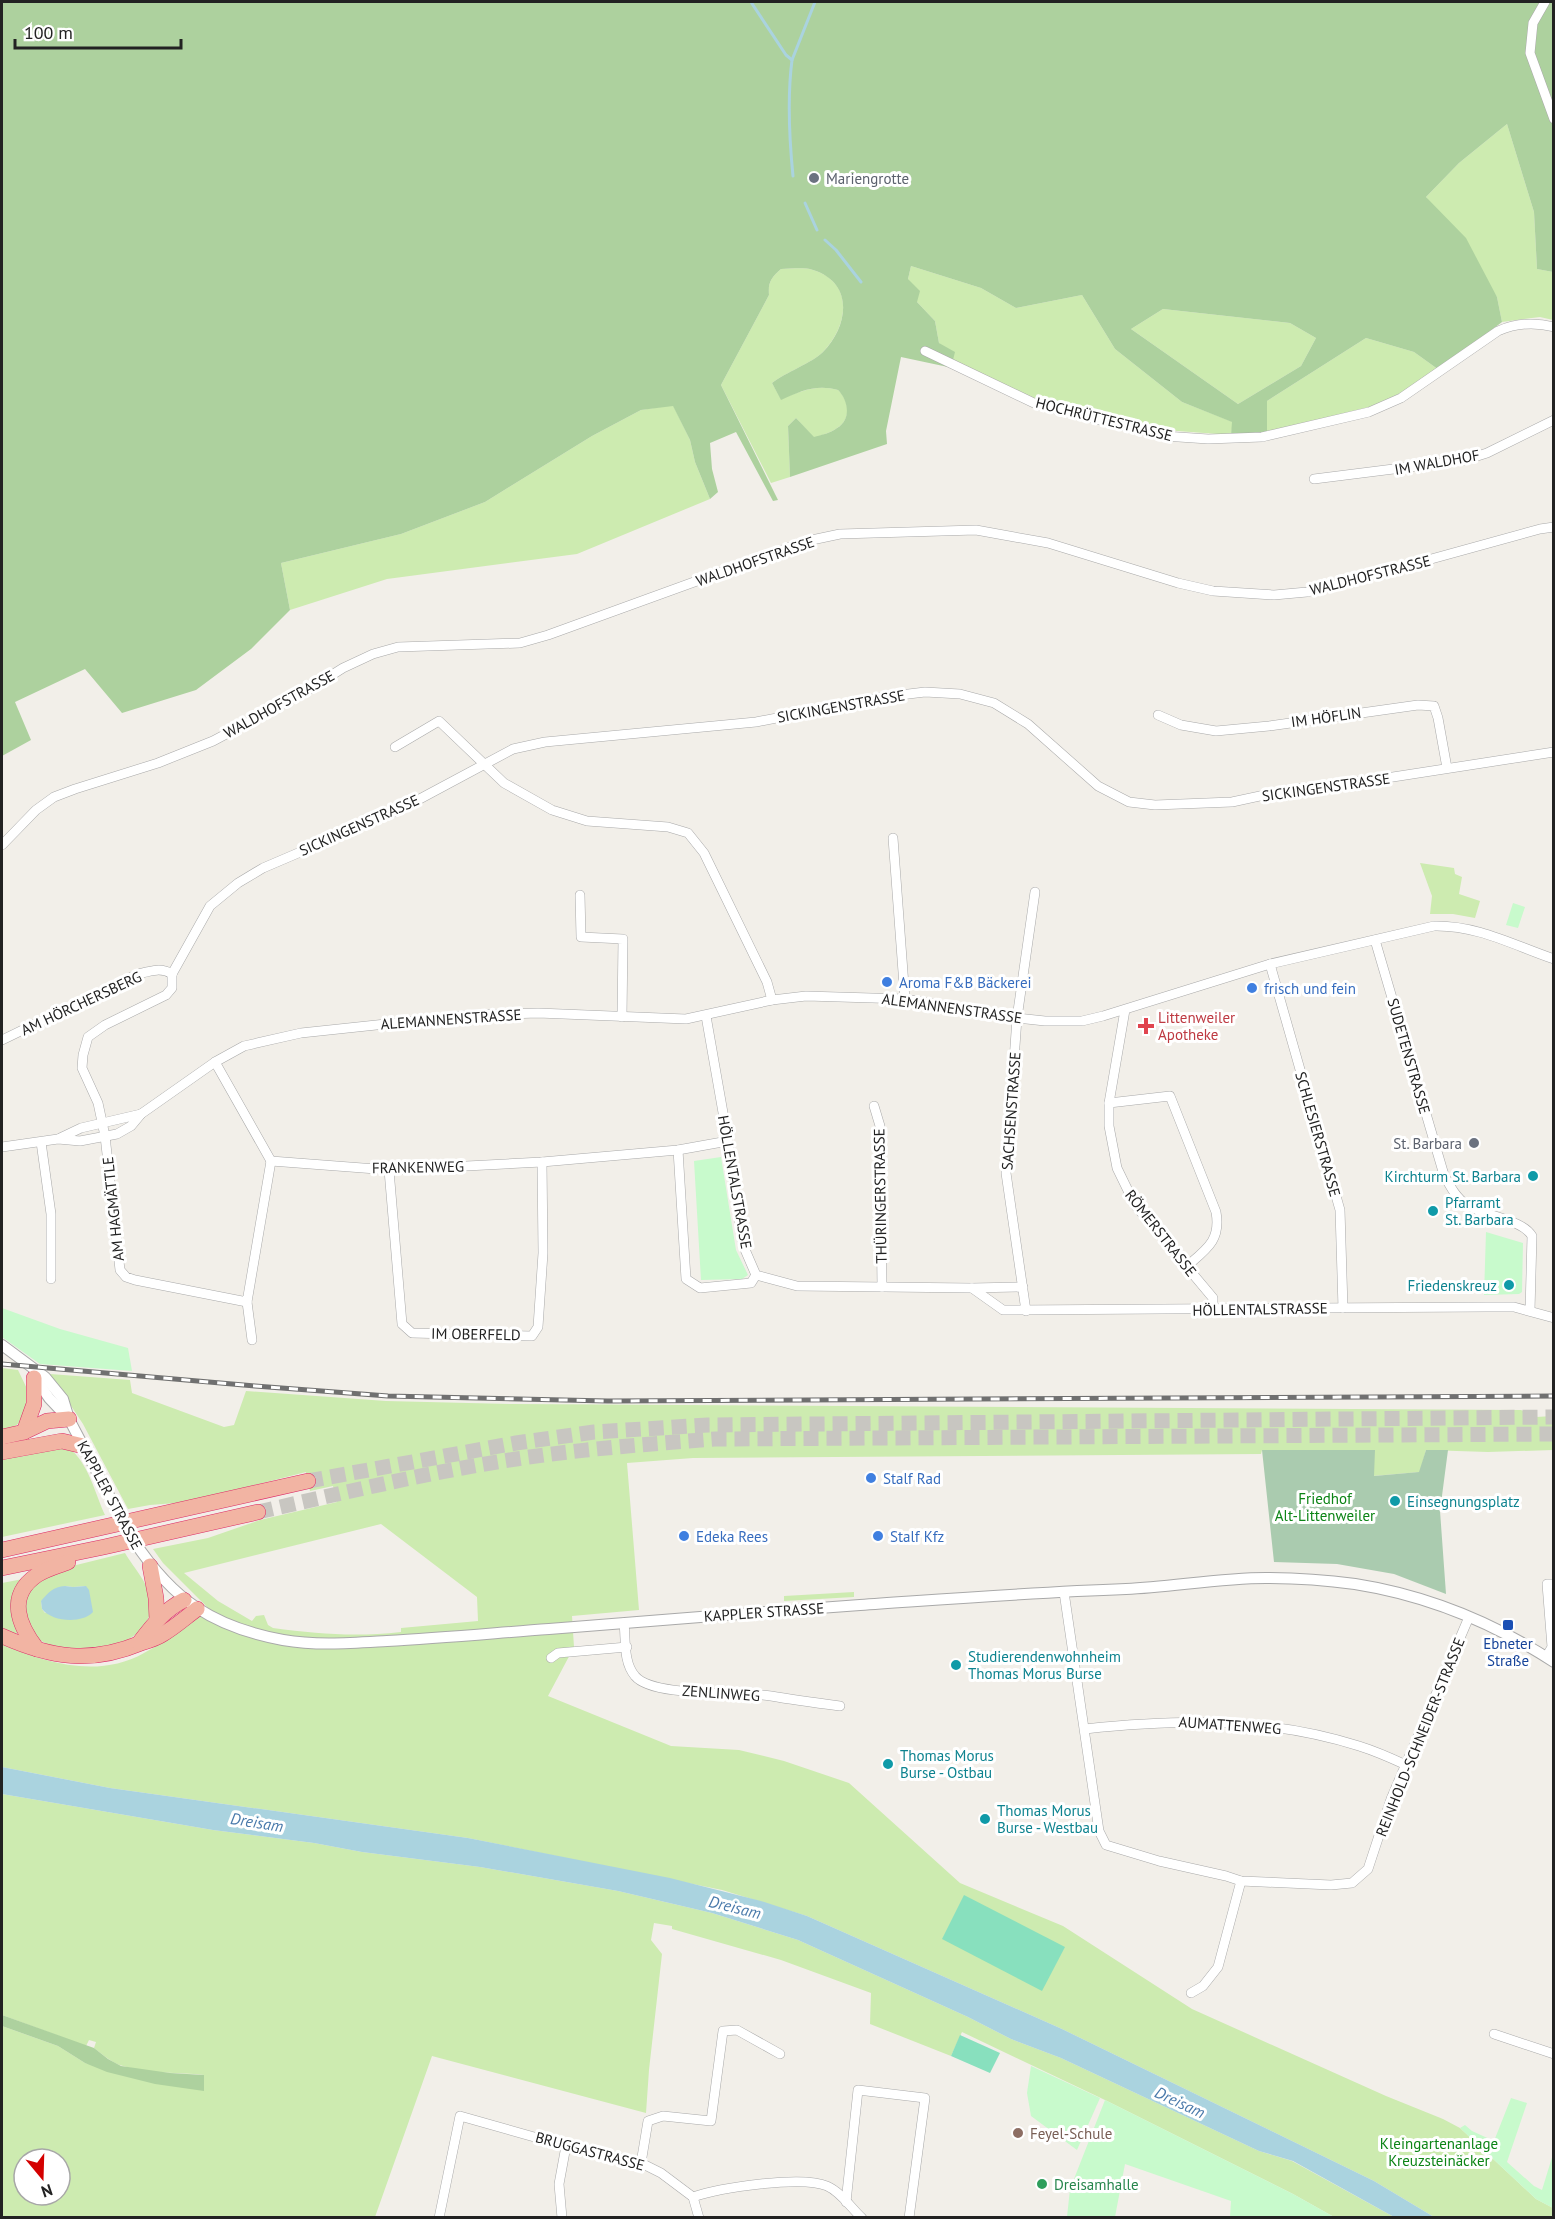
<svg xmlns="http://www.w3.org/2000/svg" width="1555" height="2219" viewBox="0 0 1555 2219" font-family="'PT Sans',sans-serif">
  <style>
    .grass { fill: #cdebb0; fill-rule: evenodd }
    .forest { fill: #add19e; fill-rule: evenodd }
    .cemetery { fill: #aacbaf }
    .park { fill: #c8facc }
    .pitch { fill: #88e0be }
    .water { fill: #aad3df }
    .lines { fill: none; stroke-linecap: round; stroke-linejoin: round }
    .stream { stroke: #aad3df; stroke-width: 3 }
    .trunk-tunnel { stroke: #c8c6c1; stroke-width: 15; stroke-dasharray: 15 8; stroke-linecap: butt }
    .minor-casing { stroke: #a9a9a9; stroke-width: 10 }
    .tertiary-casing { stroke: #a9a9a9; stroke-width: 12 }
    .trunk-casing { stroke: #dc2a67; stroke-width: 16 }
    .minor { stroke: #fff; stroke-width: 9 }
    .tertiary { stroke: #fff; stroke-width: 10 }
    .trunk { stroke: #f2b4a3; stroke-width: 15 }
    .rail-casing { stroke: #707070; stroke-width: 5 }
    .rail { stroke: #fff; stroke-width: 3; stroke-dasharray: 9; stroke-linecap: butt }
    .tertiary-bridge-casing { stroke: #a9a9a9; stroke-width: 12; stroke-linecap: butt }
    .tertiary-bridge { stroke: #fff; stroke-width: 10 }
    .worship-dot { fill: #6b7280; stroke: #fff; stroke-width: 2 }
    .shop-dot { fill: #3f7fe0; stroke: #fff; stroke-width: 2 }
    .health-dot { fill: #e0444e; stroke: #fff; stroke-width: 2 }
    .culture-dot { fill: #0f9aa8; stroke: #fff; stroke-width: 2 }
    .transit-dot { fill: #1a4fb4; stroke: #fff; stroke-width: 2 }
    .education-dot { fill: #8d6e63; stroke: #fff; stroke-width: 2 }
    .leisure-dot { fill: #2e9e5b; stroke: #fff; stroke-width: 2 }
    .labels { text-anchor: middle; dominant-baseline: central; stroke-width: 6; stroke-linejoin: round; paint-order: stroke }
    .worship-label { font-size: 15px; fill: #5b616d; stroke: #fff; text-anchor: start }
    .street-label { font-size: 15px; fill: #222; stroke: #fff }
    .shop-label { font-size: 15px; fill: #366cbe; stroke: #fff; text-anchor: start }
    .health-label { font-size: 15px; fill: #be3a42; stroke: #fff; text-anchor: start }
    .culture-label { font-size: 15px; fill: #0d838f; stroke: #fff; text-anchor: start }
    .park-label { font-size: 15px; fill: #0c8416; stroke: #fff }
    .transit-label { font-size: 15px; fill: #164399; stroke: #fff }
    .education-label { font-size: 15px; fill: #785e54; stroke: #fff; text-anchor: start }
    .leisure-label { font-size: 15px; fill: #27864d; stroke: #fff; text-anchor: start }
    .water-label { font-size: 16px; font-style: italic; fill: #4a7aab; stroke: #fff }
  </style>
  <rect width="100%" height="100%" fill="#f2efe9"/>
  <g class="grass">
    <path d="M1507,124L1534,212L1537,269L1553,272V320L1540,317L1502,322L1497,297L1426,197L1459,163Z"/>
    <path d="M911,266L981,288L1016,308L1082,295L1115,349L1182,402L1233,422L1231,435L1151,429L1034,401L953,360L939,343L935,321L917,302L908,279Z"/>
    <path d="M781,269C791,269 804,267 813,270C855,283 848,326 823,352C812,363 786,372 772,383L781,399C802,391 816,384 838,390C849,400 852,419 837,428C831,433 821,435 814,438L796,418L788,426L790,477L771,483L721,385L769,295C768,282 771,278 781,269Z"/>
    <path d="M1163,309L1290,323L1316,338L1301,366L1238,404L1131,329Z"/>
    <path d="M1366,338L1414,352L1439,370L1401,393L1373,406L1267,432V401Z"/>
    <path d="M673,405L690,440L695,462L710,499L577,554L387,579L290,610L281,563L401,534L485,502L592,436L641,410Z"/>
    <path d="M1420,863L1454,868L1455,874L1462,877L1459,894L1480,901L1475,918L1453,914H1430L1432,896Z"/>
    <path d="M2,1368L18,1370L30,1395C23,1418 25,1424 2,1432Z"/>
    <path d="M50,1374L130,1380L132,1393L224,1427L234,1425L246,1391L386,1401L513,1404L1521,1410L1536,1417L1553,1416V1450L1488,1452L1426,1450L1420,1472L1373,1476L1374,1450H1262L1261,1454L693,1458L627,1463L639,1610L572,1616L574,1647L548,1696L671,1746L739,1750L784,1761L849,1783L960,1883L1063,1926L1192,2009L1386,2096L1443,2119L1460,2128L1536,2199L1553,2208V2217H1434L1374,2181L1062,2029L807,1916L722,1890L468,1838L110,1788L2,1767V1644C46,1663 98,1679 144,1653C167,1641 187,1623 208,1608L163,1563L153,1549L208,1538L260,1520L337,1502L333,1486L310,1491L306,1472L189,1502L150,1505L128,1509L83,1424ZM381,1524L477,1597L478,1621L401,1628V1632C355,1637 319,1634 273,1628L268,1625L264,1615L256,1616L252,1621L218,1601L184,1573Z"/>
    <path d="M68,1447C89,1463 95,1494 105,1515L2,1537V1458L25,1456L48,1448Z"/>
    <path d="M125,1553C134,1569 152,1586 151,1606C149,1651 69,1662 40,1640C34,1637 26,1624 24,1617C22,1611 25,1601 26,1594L52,1571ZM65,1586L73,1587L86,1586L45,1613L42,1609L41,1601Z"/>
    <path d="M23,1579L18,1631L15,1636L2,1630V1583Z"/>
    <path d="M854,1592V1597L784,1601V1596Z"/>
    <path d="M2,1794L213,1830L314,1843L362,1852L480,1867L618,1891L712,1913L798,1940L968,2017L1011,2039L1061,2058L1259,2151L1292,2161L1394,2217H1334L1293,2194L1105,2100L962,2032L951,2056L870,2024L871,1993L781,1960L672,1929V1926L654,1923L651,1940L662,1954L649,2070L646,2113L432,2056L375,2217H2V2026L58,2046L85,2063L204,2090V2075C178,2072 149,2074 123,2066C112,2063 103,2055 94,2048L96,2042L89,2040L86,2046L2,2015ZM24,2159H60V2195H24Z"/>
  </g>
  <g class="forest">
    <path d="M2,2H1553V272L1537,269L1534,212L1507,124L1459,163L1426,197L1466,238L1497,297L1502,322L1439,370L1414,352L1366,338L1267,401V432L1231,435L1232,422L1182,402L1115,349L1082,295L1016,308L981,288L911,266L908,279L920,291L917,302L935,321L939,343L955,352L953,360L948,367L901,357L886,431L887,444L790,477L788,426L796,418L814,437C821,435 831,433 837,428C852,419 848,400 838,390C816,384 801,391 781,400L772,383C786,372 812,363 823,352C848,327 855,283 813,270C804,267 791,269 781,269C771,278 768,282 769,295L721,385L778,500L773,501L736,432L710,443L712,469L718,492L710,499L695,462L690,440L673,406L641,410L592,436L485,502L401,534L281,563L290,610L251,649L196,690L122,713L85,669L15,702L31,740L2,756ZM1163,309L1290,323L1316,338L1301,366L1238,404L1131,329Z"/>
    <path d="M2,2015L94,2048L108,2059L121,2066L170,2073L204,2075V2091L155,2084L107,2072L85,2063L58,2046L2,2026Z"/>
  </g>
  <path class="cemetery" d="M1262,1450H1375L1374,1476L1419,1472L1426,1450H1448L1440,1511L1446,1594L1394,1574L1337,1564L1274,1562Z"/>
  <g class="park">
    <path d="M1513,903L1525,907L1518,928L1506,925Z"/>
    <path d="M721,1157L736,1250L748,1275L742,1279L701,1280L694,1161Z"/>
    <path d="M1486,1232L1523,1243L1522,1292L1519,1294L1484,1295Z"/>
    <path d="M2,1308L60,1329L128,1348L132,1371L40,1364L2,1337Z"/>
    <path d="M1031,2066L1100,2098L1077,2150L1031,2116L1027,2093Z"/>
    <path d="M1511,2098L1527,2103L1507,2162L1534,2186L1542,2190L1553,2154V2208L1536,2199L1460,2128L1465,2125L1472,2131L1494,2141Z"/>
    <path d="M1105,2100L1293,2194L1334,2217H1230L1231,2201L1125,2164L1115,2217H1067L1070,2189Z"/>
  </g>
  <g class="pitch">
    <path d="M964,1895L1065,1947L1042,1991L942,1939Z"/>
    <path d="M960,2035L1000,2053L990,2073L951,2056Z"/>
  </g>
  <g class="water">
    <path d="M65,1586L73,1587L86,1586L89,1590L93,1612C82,1624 52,1622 42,1609L41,1601C49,1592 53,1587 65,1586Z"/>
    <path d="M2,1767L110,1788L468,1838L670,1878L761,1901L807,1916L1062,2029L1374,2181L1434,2217H1394L1293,2161L1259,2151L1061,2058L1011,2039L968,2017L798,1940L712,1913L618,1891L480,1867L362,1852L314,1843L213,1830L2,1794Z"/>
  </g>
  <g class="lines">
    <g class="stream">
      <path d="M751,2L786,55L792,60C787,99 789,136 793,176"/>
      <path d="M792,60L815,2"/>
      <path d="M805,203L817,230"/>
      <path d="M825,240L836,250L861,282"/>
    </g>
    <g class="trunk-tunnel">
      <path d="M308,1481L516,1443L594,1432L708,1425L1554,1417"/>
      <path d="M258,1512C343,1493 429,1472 516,1459C582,1449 648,1444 715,1439L1554,1434"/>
    </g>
    <g class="minor-casing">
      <g id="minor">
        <path d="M1545,2L1533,23L1530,53L1554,119"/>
        <path d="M925,351L1038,405L1164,436L1208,439L1262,437L1369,412L1401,398L1498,331C1516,323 1535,322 1554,327"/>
        <path d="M1314,479L1465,460L1487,453L1554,420"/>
        <path d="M1158,715L1181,725L1216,731L1269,726L1418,705L1434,706L1438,718L1447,768"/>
        <path d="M395,747L439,721L504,783L552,810L587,821L668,827L688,833L704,853L767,982L772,1000"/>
        <path d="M893,838L905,999"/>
        <path d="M2,845L36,810L54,797L75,789L158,763L213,741L305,692L343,668L373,654L398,647L520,643L548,635L807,541L840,534L976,530L1048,543L1178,583L1213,591L1274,595L1307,592L1337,585L1540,529L1554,527"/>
        <path d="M580,895L581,937L623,939L622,1017"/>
        <path d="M1375,940L1444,1175C1450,1186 1456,1198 1467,1205C1484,1216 1522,1219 1532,1236L1530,1311"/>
        <path d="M1270,964L1340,1210L1343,1308"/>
        <path d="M172,974L210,906L238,883L263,868L401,809L513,749L545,742L756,722L884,697L925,692L960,694L994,703L1028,724L1098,786L1129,802L1155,805L1232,802L1288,790L1380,779L1554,752"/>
        <path d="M172,974V988L166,995L105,1025L88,1037L83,1055L82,1068L98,1103L105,1136L120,1270L126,1277L135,1280L247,1302L271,1161"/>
        <path d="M1125,1010L1109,1103V1126L1117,1168L1135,1205L1213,1298V1310"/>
        <path d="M706,1016L728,1141L743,1245L756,1275L797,1286L972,1288L1003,1310L1486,1307H1514L1554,1318"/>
        <path d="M2,1040L138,974C150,971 161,967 172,974"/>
        <path d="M215,1062L271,1161"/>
        <path d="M1109,1103L1170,1096L1216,1212C1221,1240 1207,1249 1187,1266"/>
        <path d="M874,1106L880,1126L882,1287"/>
        <path d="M60,1138L81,1128L141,1114"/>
        <path d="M41,1142L51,1214V1279"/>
        <path d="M2,1147L58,1139L80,1141L117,1134L131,1126L141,1114L215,1062L244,1046L301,1033L470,1015L538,1013L686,1019L772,1000L806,996L905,999L1017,1018L1045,1021H1082L1103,1016L1270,964L1434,926C1477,925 1513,945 1554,959"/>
        <path d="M678,1150L686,1279L700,1288L751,1283L756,1275"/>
        <path d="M271,1161L389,1170L542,1162L678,1150L728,1141"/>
        <path d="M389,1170L402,1324L412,1333L532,1336L538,1327L543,1253L542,1162"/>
        <path d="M972,1288L1023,1287"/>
        <path d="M247,1302L252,1340"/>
        <path d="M1026,1311L1006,1173L1017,1018L1035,892"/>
        <path d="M1064,1592L1099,1831L1106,1845L1159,1861L1226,1876L1241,1881L1331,1885L1352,1883L1368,1869L1391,1799L1469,1617"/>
        <path d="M624,1623C626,1640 623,1662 635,1676C653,1698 742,1691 771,1696C794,1700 817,1703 840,1706"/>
        <path d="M1546,1657L1552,1647L1547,1584H1554"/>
        <path d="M551,1658L558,1653L627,1647"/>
        <path d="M1085,1729C1180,1719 1267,1717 1359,1746C1375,1751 1391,1758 1406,1765"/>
        <path d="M1191,1993L1203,1986L1218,1967L1241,1881"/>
        <path d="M1494,2034L1554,2054"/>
        <path d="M641,2163L648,2121L663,2116L711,2121L723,2031L737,2030L780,2054"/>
        <path d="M693,2197C719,2188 802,2175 827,2186C841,2192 851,2208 862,2218"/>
        <path d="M846,2202L858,2090L925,2098L909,2218"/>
        <path d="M439,2218L460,2116L566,2146L641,2163L661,2173L693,2197L699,2218"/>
        <path d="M562,2218L559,2184L566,2146"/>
      </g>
    </g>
    <g class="tertiary-casing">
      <g id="tertiary">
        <path d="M2,1345L45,1377L63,1399L69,1419L112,1501"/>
        <path d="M34,1376L49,1398L67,1417"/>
        <path d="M134,1541C173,1600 213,1627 283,1640C317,1646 353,1643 387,1641C441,1638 495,1633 549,1629C653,1620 756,1613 860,1605C948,1599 1037,1592 1126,1589C1172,1587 1219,1578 1266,1578C1296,1578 1325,1580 1355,1584C1425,1595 1494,1623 1554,1662"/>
      </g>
    </g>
    <g class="trunk-casing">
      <g id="trunk">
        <path d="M24,1432L34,1404V1378"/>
        <path d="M2,1437L24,1432L47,1421L69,1419"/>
        <path d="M2,1452L62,1441L83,1446"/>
        <path d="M2,1550L308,1481"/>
        <path d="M150,1566L156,1598L157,1620"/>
        <path d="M2,1568L104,1547L258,1512"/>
        <path d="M2,1636C51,1658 91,1664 141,1643C148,1641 157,1638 163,1634C175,1627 186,1617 197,1609"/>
        <path d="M139,1643C152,1626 164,1610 184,1600"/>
        <path d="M37,1649C19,1626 6,1596 37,1575C46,1569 58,1566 68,1562"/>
      </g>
    </g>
    <use href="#minor" class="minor"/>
    <use href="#tertiary" class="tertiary"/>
    <use href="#trunk" class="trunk"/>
    <g class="rail-casing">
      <path id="rail" d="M2,1364L255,1386L388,1396L608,1401L1554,1396"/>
    </g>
    <use href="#rail" class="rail"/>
    <g class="tertiary-bridge-casing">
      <path id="tertiary-bridge" d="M112,1501L134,1541"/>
    </g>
    <use href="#tertiary-bridge" class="tertiary-bridge"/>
  </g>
  <g class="worship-dot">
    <circle cx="814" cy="178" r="6"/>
    <circle cx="1474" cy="1143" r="6"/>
  </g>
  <g class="shop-dot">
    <circle cx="887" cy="982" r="6"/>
    <circle cx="1252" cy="988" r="6"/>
    <circle cx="871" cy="1478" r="6"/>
    <circle cx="684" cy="1536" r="6"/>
    <circle cx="878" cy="1536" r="6"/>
  </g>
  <path class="health-dot" d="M1143 1017h6v6h6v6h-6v6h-6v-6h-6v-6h6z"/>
  <g class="culture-dot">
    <circle cx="1533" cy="1176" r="6"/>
    <circle cx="1433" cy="1211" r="6"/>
    <circle cx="1509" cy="1285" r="6"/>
    <circle cx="1395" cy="1501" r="6"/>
    <circle cx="956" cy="1665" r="6"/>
    <circle cx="888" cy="1764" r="6"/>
    <circle cx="985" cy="1819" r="6"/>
  </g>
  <rect class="transit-dot" x="1502" y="1619" width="12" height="12" rx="3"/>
  <circle class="education-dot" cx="1018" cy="2133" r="6"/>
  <circle class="leisure-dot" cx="1042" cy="2184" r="6"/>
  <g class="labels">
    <g class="worship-label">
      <text x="826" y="178">Mariengrotte</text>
      <text x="1462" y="1143" text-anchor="end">St. Barbara</text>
    </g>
    <g class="street-label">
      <text transform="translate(1104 419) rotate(14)">HOCHRÜTTESTRASSE</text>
      <text transform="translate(1437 462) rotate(-10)">IM WALDHOF</text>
      <text transform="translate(755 561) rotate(-19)">WALDHOFSTRASSE</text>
      <text transform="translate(1370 575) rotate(-14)">WALDHOFSTRASSE</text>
      <text transform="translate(279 704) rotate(-29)">WALDHOFSTRASSE</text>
      <text transform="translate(841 706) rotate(-10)">SICKINGENSTRASSE</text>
      <text transform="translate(1326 717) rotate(-8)">IM HÖFLIN</text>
      <text transform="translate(1326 787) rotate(-8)">SICKINGENSTRASSE</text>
      <text transform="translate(359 825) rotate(-24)">SICKINGENSTRASSE</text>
      <text transform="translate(81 1003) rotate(-25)">AM HÖRCHERSBERG</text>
      <text transform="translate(952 1008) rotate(8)">ALEMANNENSTRASSE</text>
      <text transform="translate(451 1019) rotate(-4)">ALEMANNENSTRASSE</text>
      <text transform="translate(1409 1056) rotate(74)">SUDETENSTRASSE</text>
      <text transform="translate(1011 1111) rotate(-86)">SACHSENSTRASSE</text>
      <text transform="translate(1318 1134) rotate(74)">SCHLESIERSTRASSE</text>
      <text transform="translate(418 1167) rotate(-1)">FRANKENWEG</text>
      <text transform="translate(735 1182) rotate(80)">HÖLLENTALSTRASSE</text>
      <text transform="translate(880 1196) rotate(-91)">THÜRINGERSTRASSE</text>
      <text transform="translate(113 1209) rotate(-96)">AM HAGMÄTTLE</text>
      <text transform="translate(1161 1233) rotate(52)">RÖMERSTRASSE</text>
      <text transform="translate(1260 1309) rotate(-1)">HÖLLENTALSTRASSE</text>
      <text transform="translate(476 1334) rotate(1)">IM OBERFELD</text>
      <text transform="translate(110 1495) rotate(62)">KAPPLER STRASSE</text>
      <text transform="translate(764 1612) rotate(-4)">KAPPLER STRASSE</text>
      <text transform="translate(721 1693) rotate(4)">ZENLINWEG</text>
      <text transform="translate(1230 1725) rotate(4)">AUMATTENWEG</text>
      <text transform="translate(1420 1737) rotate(-68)">REINHOLD-SCHNEIDER-STRASSE</text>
      <text transform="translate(590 2151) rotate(15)">BRUGGASTRASSE</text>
    </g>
    <g class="shop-label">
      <text x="899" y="982">Aroma F&amp;B Bäckerei</text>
      <text x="1264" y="988">frisch und fein</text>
      <text x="883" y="1478">Stalf Rad</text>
      <text x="696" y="1536">Edeka Rees</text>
      <text x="890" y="1536">Stalf Kfz</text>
    </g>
    <g class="health-label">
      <text x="1158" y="1017">Littenweiler<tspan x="1158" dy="17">Apotheke</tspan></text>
    </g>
    <g class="culture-label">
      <text x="1521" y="1176" text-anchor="end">Kirchturm St. Barbara</text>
      <text x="1445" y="1202">Pfarramt<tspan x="1445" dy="17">St. Barbara</tspan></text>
      <text x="1497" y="1285" text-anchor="end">Friedenskreuz</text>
      <text x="1407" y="1501">Einsegnungsplatz</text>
      <text x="968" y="1656">Studierendenwohnheim<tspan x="968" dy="17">Thomas Morus Burse</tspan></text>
      <text x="900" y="1755">Thomas Morus<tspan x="900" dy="17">Burse - Ostbau</tspan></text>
      <text x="997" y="1810">Thomas Morus<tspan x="997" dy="17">Burse - Westbau</tspan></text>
    </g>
    <g class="park-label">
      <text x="1325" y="1498">Friedhof<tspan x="1325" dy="17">Alt-Littenweiler</tspan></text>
      <text x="1439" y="2143">Kleingartenanlage<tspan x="1439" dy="17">Kreuzsteinäcker</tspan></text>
    </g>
    <g class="transit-label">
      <text x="1508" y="1643">Ebneter<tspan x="1508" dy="17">Straße</tspan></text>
    </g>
    <g class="education-label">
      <text x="1030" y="2133">Feyel-Schule</text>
    </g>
    <g class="leisure-label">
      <text x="1054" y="2184">Dreisamhalle</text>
    </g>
    <g class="water-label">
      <text transform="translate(257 1822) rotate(9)">Dreisam</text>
      <text transform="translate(735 1907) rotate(14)">Dreisam</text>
      <text transform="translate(1180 2102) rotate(25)">Dreisam</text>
    </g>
  </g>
  <rect width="1555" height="2219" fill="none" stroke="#222222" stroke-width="6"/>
  <g transform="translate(42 2177) rotate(161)"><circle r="28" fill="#ffffff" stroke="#a7a7a7" stroke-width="1.5"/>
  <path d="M0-4.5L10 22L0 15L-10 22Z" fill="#d40000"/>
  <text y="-9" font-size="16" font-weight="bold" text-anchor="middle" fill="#222222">N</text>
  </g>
  <path d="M15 39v9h166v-9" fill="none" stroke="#222222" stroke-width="3"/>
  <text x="24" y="39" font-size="18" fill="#222222" stroke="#ffffff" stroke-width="4.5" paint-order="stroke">100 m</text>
</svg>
